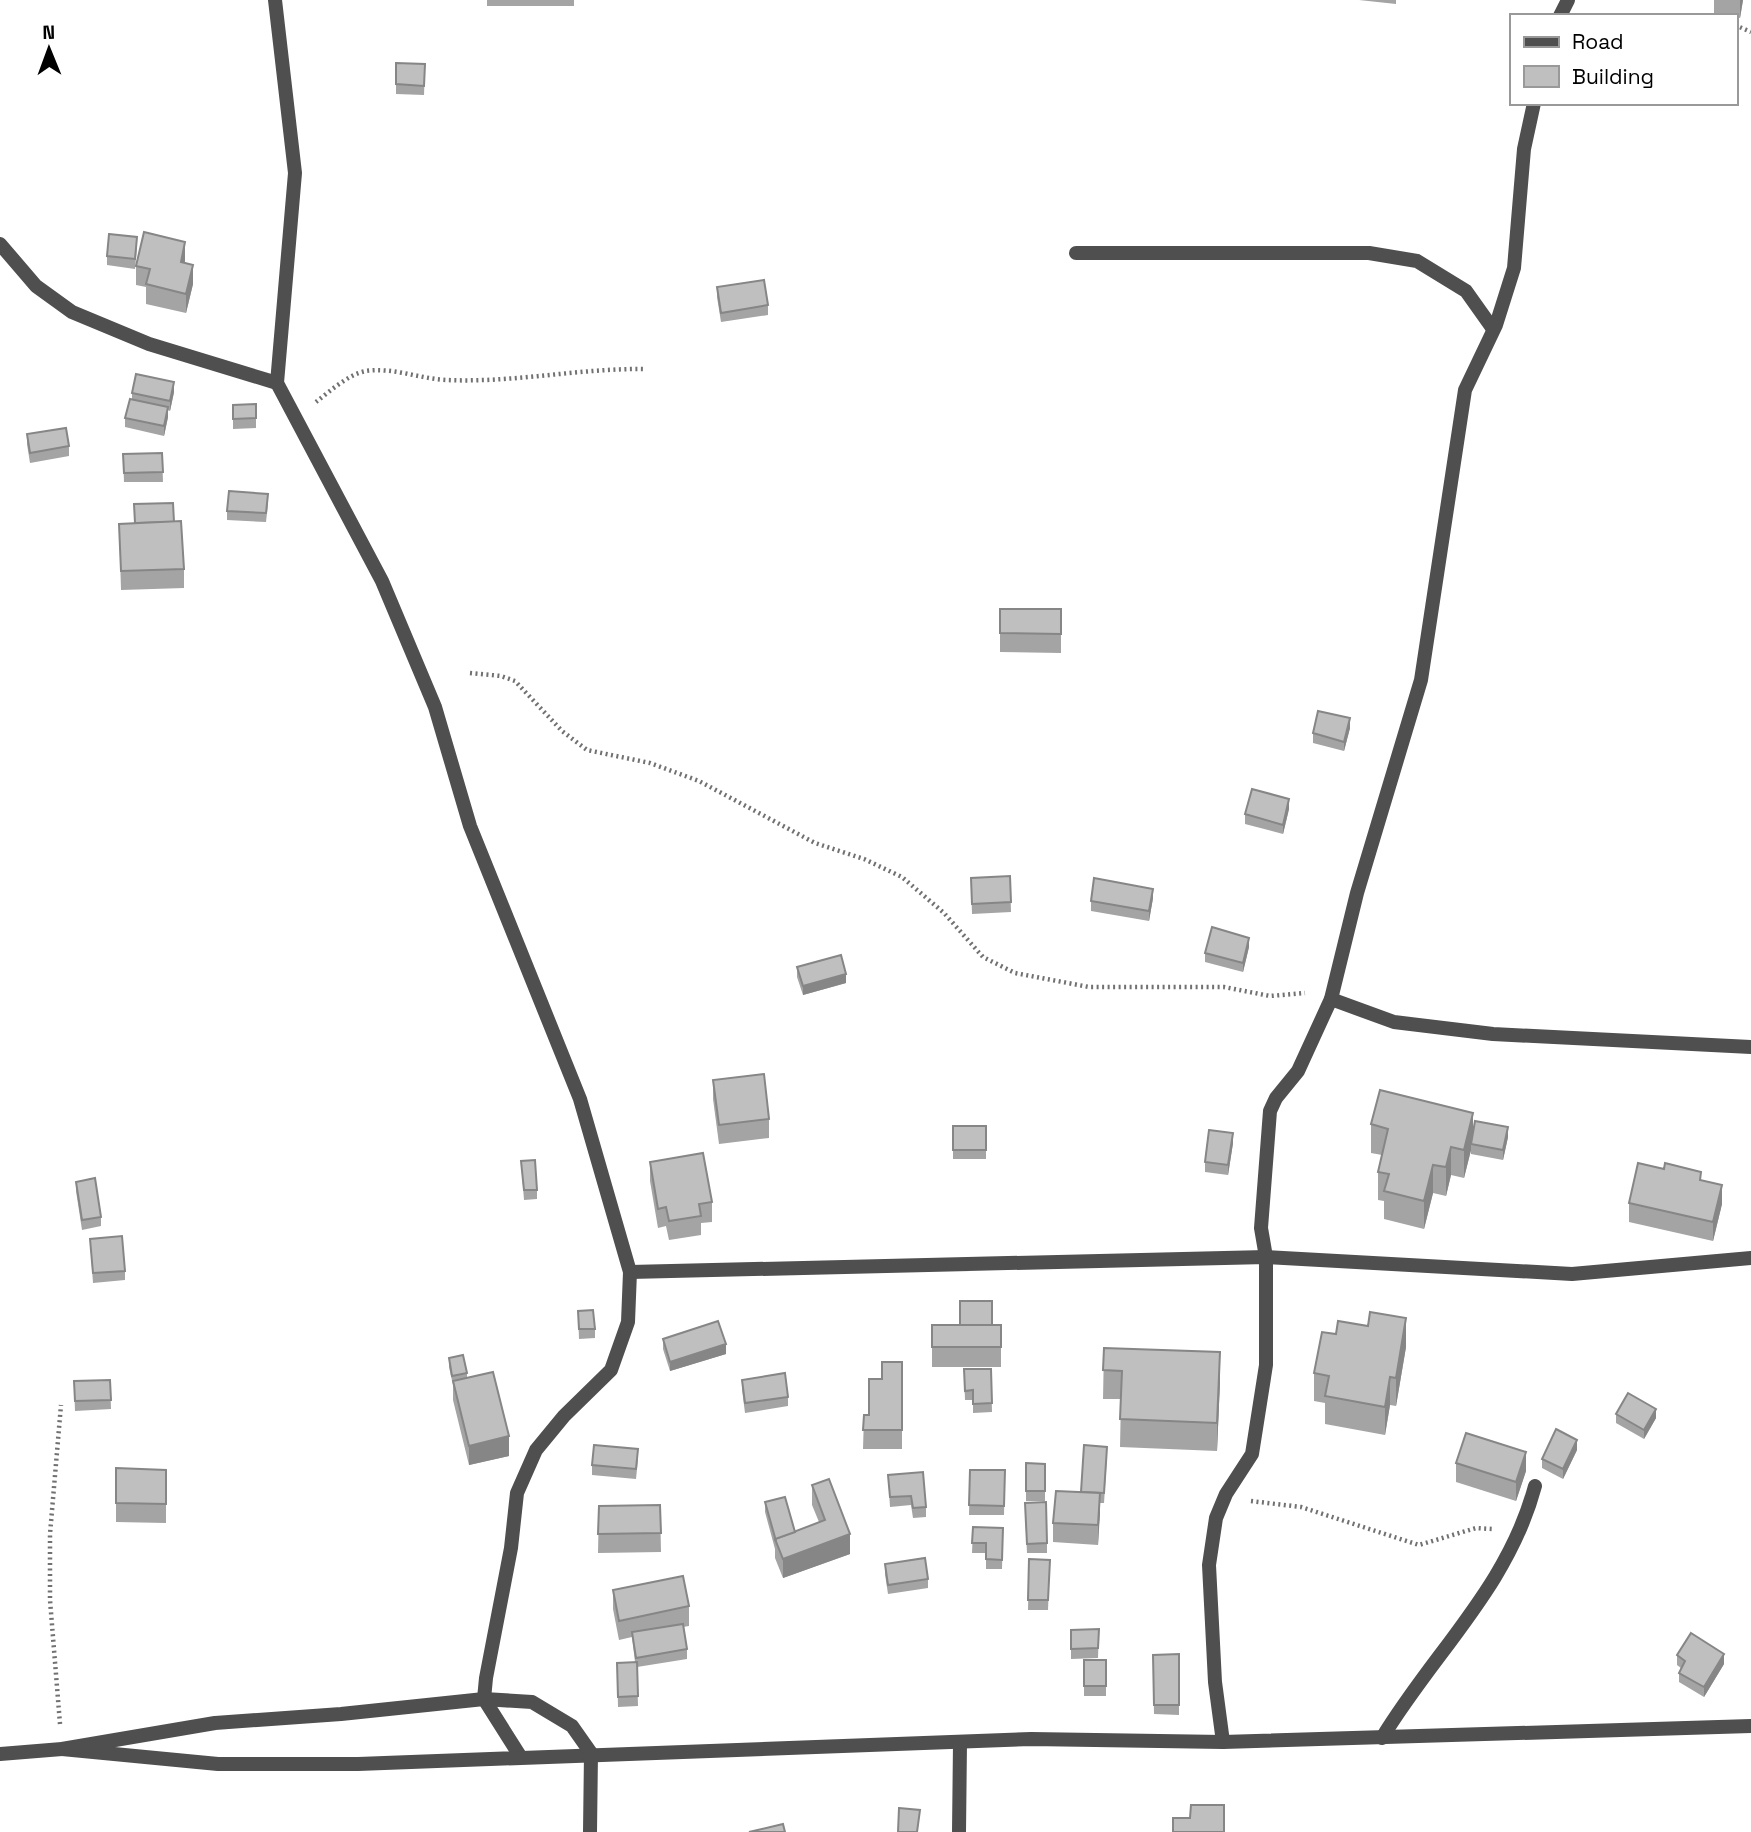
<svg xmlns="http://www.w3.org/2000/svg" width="1751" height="1832" viewBox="0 0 1751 1832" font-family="'Space Grotesk',sans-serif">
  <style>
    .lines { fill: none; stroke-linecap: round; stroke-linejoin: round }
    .path { stroke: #717171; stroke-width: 4.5; stroke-dasharray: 2 3.5; stroke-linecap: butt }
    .minor { stroke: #4f4f4f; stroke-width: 14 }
    .wall { fill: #a4a4a4 }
    .shaded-wall { fill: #868686 }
    .building { fill: #bfbfbf; stroke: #868686; stroke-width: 2 }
  </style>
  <rect width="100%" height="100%" fill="#fff"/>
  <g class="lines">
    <g class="path">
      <path d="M1735,25L1751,32"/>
      <path d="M316,402C330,391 349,374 366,371C393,367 420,379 447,380C514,383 580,368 646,369"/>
      <path d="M470,673L501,676L515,681L562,731L587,750L650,763L699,781L815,843L864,859L902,877L944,913L983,957L1015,973L1089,987H1224L1270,996L1305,993"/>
      <path d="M1251,1501L1301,1507L1419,1545L1476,1528L1492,1529"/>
      <path d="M60,1724L50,1600V1534L61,1405"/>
    </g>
    <g class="minor">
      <path d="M275,0L295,173L277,383L382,581L435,707L470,826L580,1099L630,1272L628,1322L611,1370L564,1416L536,1450L517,1493L511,1548L486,1678L484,1699L520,1756"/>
      <path d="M1560,16L1568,0"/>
      <path d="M0,244L36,286L72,312L149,344L277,383"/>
      <path d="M1076,253H1369L1417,261L1466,291L1493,329"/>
      <path d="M1331,999L1394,1022L1493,1034L1751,1047"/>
      <path d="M630,1272L1266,1257L1572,1274L1751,1258"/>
      <path d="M1382,1738C1434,1652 1508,1587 1535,1486"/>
      <path d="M1223,1742L1215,1682L1209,1565L1216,1518L1226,1494L1252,1454L1266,1365V1257L1261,1228L1270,1111L1276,1098L1298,1071L1331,999L1357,893L1421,680L1465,390L1496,325L1514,268L1524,149L1534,103"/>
      <path d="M62,1749L218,1764H358L1031,1739L1223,1742L1751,1726"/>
      <path d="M0,1754L62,1749L215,1723L341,1714L484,1699L532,1702L572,1726L591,1753L590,1832"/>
      <path d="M959,1832L960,1743"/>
    </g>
  </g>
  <g class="wall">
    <rect x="487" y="0" width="87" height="6"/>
    <path d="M1359,0H1396V4Z"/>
    <path d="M1714,0H1743L1740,18L1735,17V16L1714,14Z"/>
    <path d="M396,63L425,64L424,95L396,94Z"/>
    <path d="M137,247L135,269L107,265V256Z"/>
    <path d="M185,263L193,284L186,313L146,304V287L136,285V266Z"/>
    <path d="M717,287L768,305V315L721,322L717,297Z"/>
    <path d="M174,392L170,411L168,410V417L164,436L125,427V418L132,400V393Z"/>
    <path d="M256,404V428L233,429V405Z"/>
    <path d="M27,434L69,446V456L30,463L27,444Z"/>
    <path d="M162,453L163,482H124L123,454Z"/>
    <path d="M268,504L266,522L227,520V511Z"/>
    <path d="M174,522L184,569V588L121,590L119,524Z"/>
    <path d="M1000,609H1061V653L1000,652Z"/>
    <path d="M1350,728L1344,751L1313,743V733Z"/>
    <path d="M1289,809L1283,834L1245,824V814Z"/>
    <path d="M1010,876L1011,912L972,914L971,878Z"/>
    <path d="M1153,898L1149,921L1091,911V901Z"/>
    <path d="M1249,947L1243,972L1205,962V953Z"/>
    <path d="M797,967L846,983L803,995L797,977Z"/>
    <path d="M713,1080L769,1119V1138L719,1144L713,1099Z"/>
    <path d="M1371,1124L1473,1133L1508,1137L1503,1160L1471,1154V1150L1464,1178L1451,1175L1446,1196L1433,1193L1424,1229L1384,1219V1201L1378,1200V1172L1382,1155L1371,1153Z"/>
    <rect x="953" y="1126" width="33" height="33"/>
    <path d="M1233,1143L1228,1175L1205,1172V1162Z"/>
    <path d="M521,1161L537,1190V1199L524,1200Z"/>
    <path d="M650,1162L712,1202V1222L701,1223V1235L669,1240L666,1226L658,1228L650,1181Z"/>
    <path d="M1701,1181L1722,1204L1713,1241L1629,1222V1203Z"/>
    <path d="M76,1182L101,1217V1226L82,1230L76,1191Z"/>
    <path d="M90,1239L125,1271V1280L93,1283Z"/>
    <path d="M578,1311L595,1329V1338L579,1339Z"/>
    <rect x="932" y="1325" width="69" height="42"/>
    <path d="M663,1339L726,1354L670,1371L663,1349Z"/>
    <path d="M1406,1347L1396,1406L1390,1405L1385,1435L1325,1424V1403L1314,1401V1373Z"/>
    <path d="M1104,1348L1220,1381L1217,1451L1120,1447L1121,1399H1103Z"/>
    <path d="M449,1358L467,1373V1378L509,1456L469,1465L453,1400V1385L449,1367Z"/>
    <path d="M902,1362V1449H863L864,1415H869Z"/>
    <path d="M964,1369H991L992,1412L973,1413V1400H965Z"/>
    <path d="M110,1380L111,1409L75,1411L74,1381Z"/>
    <path d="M742,1380L788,1397V1406L745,1413L742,1389Z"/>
    <path d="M1616,1414L1656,1418L1644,1439L1616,1423Z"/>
    <path d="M1577,1450L1563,1479L1542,1468V1459Z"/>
    <path d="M1107,1457L1104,1503H1100L1098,1545L1053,1542V1523L1081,1492Z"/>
    <path d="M638,1459L636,1479L592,1475V1465Z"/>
    <path d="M1026,1463L1045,1464V1501H1026Z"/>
    <path d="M1456,1463L1526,1471L1516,1501L1456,1482Z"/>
    <path d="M116,1468L166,1470V1523L116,1522Z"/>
    <path d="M970,1470H1005L1004,1515H969Z"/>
    <path d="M888,1475L926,1507V1517L913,1518L911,1505L890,1507Z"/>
    <path d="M812,1485L850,1554L783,1578L775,1558V1549L765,1512V1502L795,1532L819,1522L812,1505Z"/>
    <path d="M660,1505L661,1552L598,1553L599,1506Z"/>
    <path d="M1025,1513L1047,1543V1553H1027Z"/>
    <path d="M973,1527L1003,1528L1002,1569H986V1553H972Z"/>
    <path d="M1029,1559L1050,1560L1048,1610H1028Z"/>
    <path d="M885,1564L928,1579V1588L888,1594L885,1574Z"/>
    <path d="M613,1590L689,1606V1626L683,1627L687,1649V1659L637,1667L638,1706L618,1707L617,1663L635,1662L632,1637L619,1640L613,1609Z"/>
    <path d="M1099,1629L1098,1658L1071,1659V1630Z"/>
    <path d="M1179,1654V1715L1154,1714L1153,1655Z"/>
    <path d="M1677,1655L1724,1664L1704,1697L1679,1682V1673L1681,1668L1677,1665Z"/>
    <rect x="1084" y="1660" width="22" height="36"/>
  </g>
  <g class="shaded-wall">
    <path d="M1740,0H1743L1740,18Z"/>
    <path d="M185,242V261L181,281V262Z"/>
    <path d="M193,265V284L186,313V294Z"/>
    <path d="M174,382V392L170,411V401Z"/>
    <path d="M168,407V417L164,436V426Z"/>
    <path d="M1350,718V728L1344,751V742Z"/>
    <path d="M1289,799V809L1283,834V825Z"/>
    <path d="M1153,889V898L1149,921V911Z"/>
    <path d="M1249,938V947L1243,972V963Z"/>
    <path d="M846,974V983L803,995V986Z"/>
    <path d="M1473,1113V1141L1471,1144V1150L1464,1178V1150Z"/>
    <path d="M1508,1127V1137L1503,1160V1150Z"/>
    <path d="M1233,1133V1143L1228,1175V1165Z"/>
    <path d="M1451,1147V1175L1446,1196V1167Z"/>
    <path d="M1433,1165V1193L1424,1229V1201Z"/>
    <path d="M1722,1185V1204L1713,1241V1222Z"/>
    <path d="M1406,1318V1347L1396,1406V1378Z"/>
    <path d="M726,1344V1354L670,1371V1362Z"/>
    <path d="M1220,1352V1381L1217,1451V1423Z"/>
    <path d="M1390,1377V1405L1385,1435V1407Z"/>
    <path d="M1656,1409V1418L1644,1439V1430Z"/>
    <path d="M509,1436V1456L469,1465V1446Z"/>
    <path d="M1577,1440V1450L1563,1479V1469Z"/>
    <path d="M1526,1452V1471L1516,1501V1482Z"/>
    <path d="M1100,1493V1513L1098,1545V1525Z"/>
    <path d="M850,1534V1554L783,1578V1559Z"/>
    <path d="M1724,1654V1664L1704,1697V1687Z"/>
  </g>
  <g class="building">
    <path d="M396,63L425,64L424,86L396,84Z"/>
    <path d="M144,232L185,242L181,262L193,265L186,294L146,284L150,269L136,266Z"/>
    <path d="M109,234L137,237L135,259L107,256Z"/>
    <path d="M764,280L768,305L721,313L717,287Z"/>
    <path d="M136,374L174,382L170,401L132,393Z"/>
    <path d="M130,399L168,407L164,426L125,418Z"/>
    <path d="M256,404V418L233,419V405Z"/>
    <path d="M66,428L69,446L30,453L27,434Z"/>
    <path d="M162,453L163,472L124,473L123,454Z"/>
    <path d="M229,491L268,494L266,513L227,511Z"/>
    <path d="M173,503L174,522L135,523L134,504Z"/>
    <path d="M181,521L184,569L121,571L119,524Z"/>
    <path d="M1000,609H1061V634L1000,633Z"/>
    <path d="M1318,711L1350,718L1344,742L1313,733Z"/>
    <path d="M1252,789L1289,799L1283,825L1245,814Z"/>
    <path d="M1010,876L1011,902L972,904L971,878Z"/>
    <path d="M1094,878L1153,889L1149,911L1091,901Z"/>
    <path d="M1212,927L1249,938L1243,963L1205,953Z"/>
    <path d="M841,955L846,974L803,986L797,967Z"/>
    <path d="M764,1074L769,1119L719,1125L713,1080Z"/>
    <path d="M1380,1090L1473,1113L1464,1150L1451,1147L1446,1167L1433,1165L1424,1201L1384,1191L1389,1174L1378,1172L1388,1129L1371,1124Z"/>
    <path d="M1475,1121L1508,1127L1503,1150L1471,1144Z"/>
    <rect x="953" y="1126" width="33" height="24"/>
    <path d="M1209,1130L1233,1133L1228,1165L1205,1162Z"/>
    <path d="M703,1153L712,1202L699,1204L701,1216L669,1221L666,1207L658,1209L650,1162Z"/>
    <path d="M535,1160L537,1190H524L521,1161Z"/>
    <path d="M1638,1163L1664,1169L1665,1163L1701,1172L1700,1180L1722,1185L1713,1222L1629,1203Z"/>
    <path d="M95,1178L101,1217L82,1220L76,1182Z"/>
    <path d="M122,1236L125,1271L93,1273L90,1239Z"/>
    <rect x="960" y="1301" width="32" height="24"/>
    <path d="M593,1310L595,1329H579L578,1311Z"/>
    <path d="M1370,1312L1406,1318L1396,1378L1390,1377L1385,1407L1325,1396L1329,1376L1314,1373L1322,1332L1336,1334L1338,1321L1368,1326Z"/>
    <path d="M718,1321L726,1344L670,1362L663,1339Z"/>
    <rect x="932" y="1325" width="69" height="22"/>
    <path d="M1104,1348L1220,1352L1217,1423L1120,1419L1122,1371L1103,1370Z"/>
    <path d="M463,1355L467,1373L452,1376L449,1358Z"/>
    <path d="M882,1362H902V1430H863L864,1415H869V1379H882Z"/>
    <path d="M964,1369H991L992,1403L973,1404V1390L965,1391Z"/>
    <path d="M493,1372L509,1436L469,1446L453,1381Z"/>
    <path d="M785,1373L788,1397L745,1403L742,1380Z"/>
    <path d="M110,1380L111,1400L75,1401L74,1381Z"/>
    <path d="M1628,1393L1656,1409L1644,1430L1616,1414Z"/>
    <path d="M1556,1429L1577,1440L1563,1469L1542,1459Z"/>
    <path d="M1466,1433L1526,1452L1516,1482L1456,1463Z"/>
    <path d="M594,1445L638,1449L636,1469L592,1465Z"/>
    <path d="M1084,1445L1107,1447L1104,1493L1081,1492Z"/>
    <path d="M1026,1463L1045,1464V1491H1026Z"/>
    <path d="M116,1468L166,1470V1504L116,1503Z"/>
    <path d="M970,1470H1005L1004,1506L969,1505Z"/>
    <path d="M923,1472L926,1507L913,1508L911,1496L890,1497L888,1475Z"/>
    <path d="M829,1479L850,1534L783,1559L775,1539L825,1520L812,1485Z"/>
    <path d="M1056,1491L1100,1493L1098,1525L1053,1523Z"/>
    <path d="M785,1497L795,1532L775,1539L776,1541L765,1502Z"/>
    <path d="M1046,1502L1047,1543L1027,1544L1025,1503Z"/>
    <path d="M660,1505L661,1533L598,1534L599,1506Z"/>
    <path d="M973,1527L1003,1528L1002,1560L986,1559V1543H972Z"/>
    <path d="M925,1558L928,1579L888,1585L885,1564Z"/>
    <path d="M1029,1559L1050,1560L1048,1600H1028Z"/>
    <path d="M683,1576L689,1606L619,1621L613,1590Z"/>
    <path d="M683,1624L687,1649L636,1658L632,1632Z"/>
    <path d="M1099,1629L1098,1648L1071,1649V1630Z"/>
    <path d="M1691,1633L1724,1654L1704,1687L1679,1673L1685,1661L1677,1655Z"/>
    <path d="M1179,1654V1705H1154L1153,1655Z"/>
    <rect x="1084" y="1660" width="22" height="26"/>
    <path d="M637,1662L638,1696L618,1697L617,1663Z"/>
    <path d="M1191,1805H1224V1832H1173V1818H1190Z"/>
    <path d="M899,1808L920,1810L917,1832H898Z"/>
    <path d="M783,1824L785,1832H749Z"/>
  </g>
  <rect x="1510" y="14" width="228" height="91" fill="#ffffff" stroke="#999999" stroke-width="2"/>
  <rect x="1524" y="37" width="35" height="10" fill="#4f4f4f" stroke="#999999" stroke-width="2"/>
  <text x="1572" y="49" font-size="21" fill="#000000">Road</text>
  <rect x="1524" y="66" width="35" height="21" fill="#bfbfbf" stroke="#999999" stroke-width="2"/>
  <text x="1572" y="84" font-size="21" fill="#000000">Building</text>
  <g transform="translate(49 49) rotate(359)" stroke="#ffffff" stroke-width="5" paint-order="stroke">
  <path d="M0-5L12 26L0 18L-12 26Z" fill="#000000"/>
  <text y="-10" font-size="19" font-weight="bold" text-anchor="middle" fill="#000000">N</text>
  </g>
</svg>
